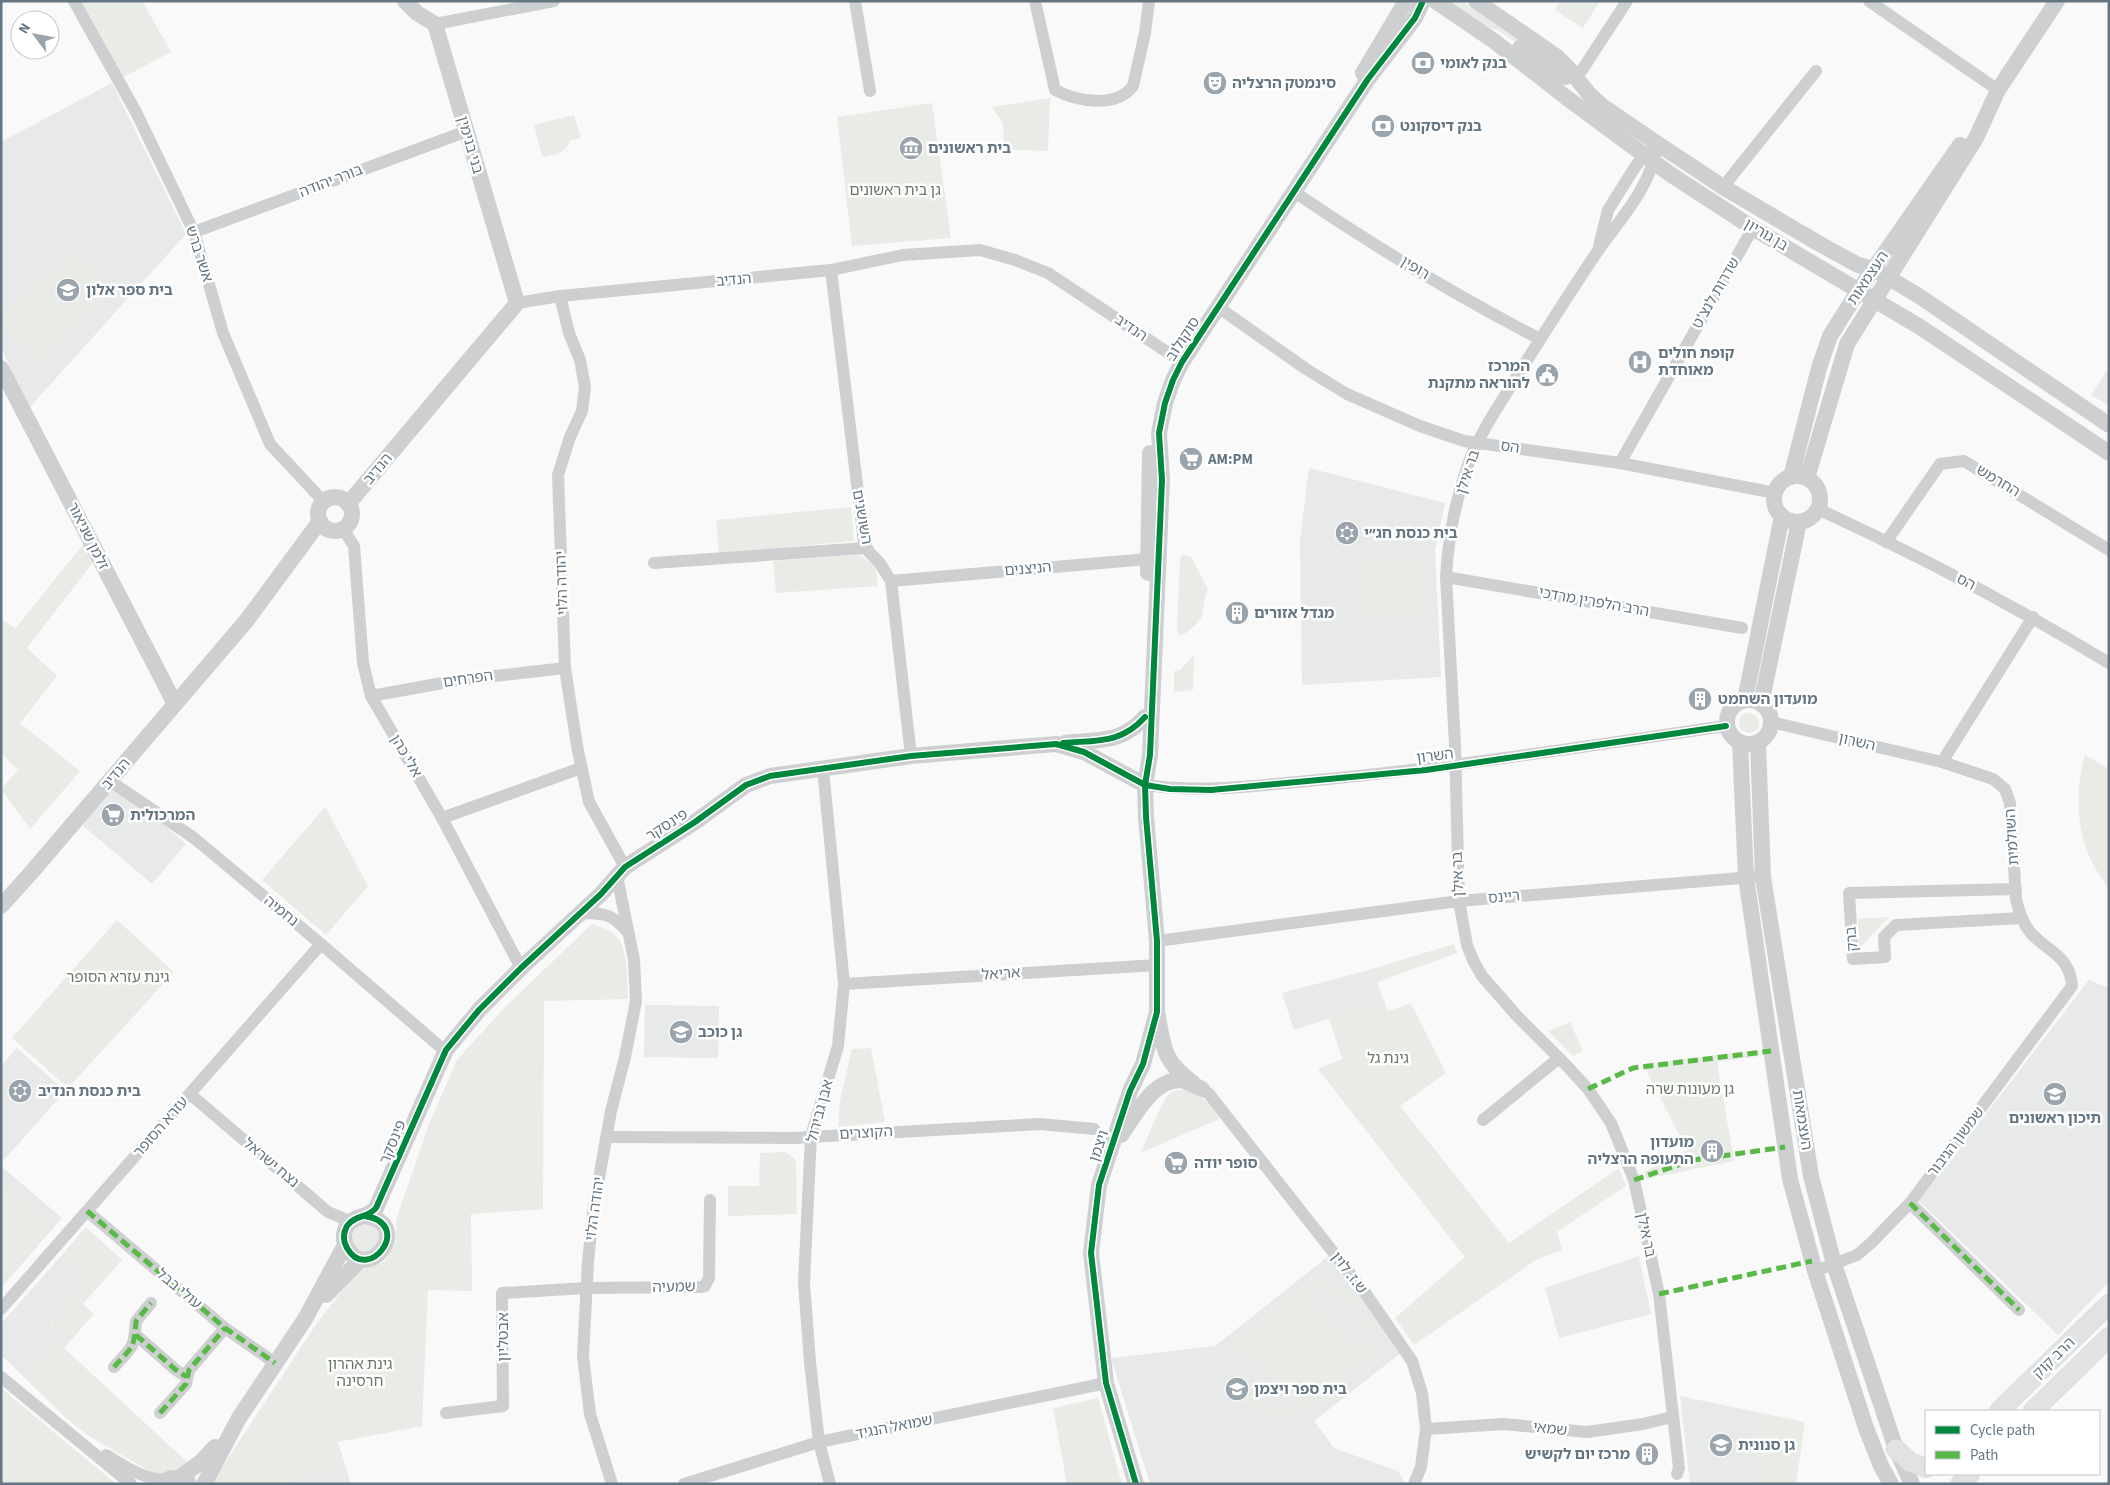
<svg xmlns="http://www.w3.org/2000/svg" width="2110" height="1485" viewBox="0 0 2110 1485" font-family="'Source Sans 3','Noto Sans Hebrew',sans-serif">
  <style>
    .built { fill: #e8e9e9 }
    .green { fill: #e8ebe6; fill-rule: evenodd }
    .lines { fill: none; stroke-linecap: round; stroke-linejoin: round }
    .secondary-casing { stroke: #d5d6d7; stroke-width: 20 }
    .minor { stroke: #cecfd0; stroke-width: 12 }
    .tertiary { stroke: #cecfd0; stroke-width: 16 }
    .secondary { stroke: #e1e2e2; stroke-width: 19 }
    .quiet { stroke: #58b947; stroke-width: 5; stroke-dasharray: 10 5; stroke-linecap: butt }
    .cycleway-casing { stroke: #fff; stroke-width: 9 }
    .cycleway { stroke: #00873e; stroke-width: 6 }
    .labels { text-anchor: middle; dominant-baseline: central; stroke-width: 5; stroke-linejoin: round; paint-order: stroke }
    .poi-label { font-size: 15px; font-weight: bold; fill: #657683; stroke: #fff; text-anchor: start }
    .street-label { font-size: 15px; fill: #657683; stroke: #fff }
    .park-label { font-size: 15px; fill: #687a64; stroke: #fff }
  </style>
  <rect width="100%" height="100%" fill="#f9f9f9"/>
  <g class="built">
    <path d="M112,83L186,234L29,408L1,347V142Z"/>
    <path d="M2109,367V406L2091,395Z"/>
    <path d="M1309,468L1445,503L1435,551L1441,677L1302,685L1300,541Z"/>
    <path d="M109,778L186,844L152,884L74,818Z"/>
    <path d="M1365,971L1377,1003L1294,1030L1282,993Z"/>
    <path d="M2089,980L2109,988V1282L2058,1335L1919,1201Z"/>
    <path d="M645,1005L719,1006L718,1058L644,1057Z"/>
    <path d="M17,1048L65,1091L4,1160L1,1158V1066Z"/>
    <path d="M1,1166L62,1218L1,1288Z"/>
    <path d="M62,1255L86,1277L66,1298L70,1302L49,1325L59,1336L22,1375L1,1355V1324Z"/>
    <path d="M1330,1255L1402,1352L1314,1421L1334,1448L1398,1471L1406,1484H1150L1111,1358L1215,1346Z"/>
    <path d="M1639,1256L1651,1314L1559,1338L1545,1288Z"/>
    <path d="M1680,1396L1756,1412L1757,1484H1690Z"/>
    <path d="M346,1467L351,1484H280L329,1468L330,1472Z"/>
  </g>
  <g class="green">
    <path d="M79,1H142L171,52L122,78Z"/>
    <path d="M1449,1H1462L1564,69L1561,72L1497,30L1484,27Z"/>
    <path d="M1560,1H1600L1583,28L1555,10Z"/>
    <path d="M1050,98L1048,151L1004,149L1003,123L992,107Z"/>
    <path d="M932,103L951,238L852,246L837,117Z"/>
    <path d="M574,115L581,138L570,141C565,154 554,155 542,157L534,125Z"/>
    <path d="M74,251L113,294L39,362L1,322V318Z"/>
    <path d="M851,507L854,541L719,554L716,520Z"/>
    <path d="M84,543L94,561L27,648L57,676L20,723L80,771L30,829L1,789L18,770L1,753V618L15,629Z"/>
    <path d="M860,555L875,566L878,586L776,593L773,561Z"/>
    <path d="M1182,555L1191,557L1208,589C1203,599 1204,610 1202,616C1199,622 1187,634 1181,635L1178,633L1177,629L1180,559Z"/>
    <path d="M1428,555L1430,613L1356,616L1355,558Z"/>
    <path d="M1194,655L1193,690L1174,692V671L1180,670Z"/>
    <circle cx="1749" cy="723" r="10"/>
    <path d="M2085,755L2109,769V889C2103,880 2097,872 2092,862C2076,832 2075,787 2085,755Z"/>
    <path d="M325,807L368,886L326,935L262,880Z"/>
    <path d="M1889,917L1859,949L1858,919Z"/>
    <path d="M117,920L174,972L68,1088L12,1038Z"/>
    <path d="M592,924C599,927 608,929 614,934C629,945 627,982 628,999L544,1001L543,1209L471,1214L472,1291L428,1290L422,1426L338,1442L346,1467L330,1472L328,1469L280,1484H211L317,1323L359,1269L384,1262L396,1242V1220L429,1124L457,1060L505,1007Z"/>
    <path d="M1454,944L1457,953L1377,982L1388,1011L1411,1003L1446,1073L1400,1106L1509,1243L1619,1168L1626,1186L1557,1232L1562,1250L1536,1260L1414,1345L1395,1318L1465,1257L1318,1069L1342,1059L1329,1018L1377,1003L1365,971Z"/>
    <path d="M1570,1022L1583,1051L1573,1056L1548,1031Z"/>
    <path d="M871,1048L885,1122L838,1127L840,1101L852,1049Z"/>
    <path d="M1759,1050V1056L1717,1062L1734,1161L1646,1179L1644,1172L1687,1150L1643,1064Z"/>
    <path d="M1189,1089C1204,1098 1211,1104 1219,1119L1140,1153C1147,1141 1162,1099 1170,1093C1176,1089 1183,1090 1189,1089Z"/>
    <path d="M785,1152L794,1158L796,1161L797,1214L728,1216V1186H759L760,1153Z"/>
    <path d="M1,1183L52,1226L1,1285Z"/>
    <path d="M369,1221L382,1237L370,1254L354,1251L350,1230Z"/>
    <path d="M86,1227L122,1260L83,1304L94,1314L64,1348L199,1473L192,1480L151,1472L89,1436L67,1419L22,1375L59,1336L49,1326L70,1302L66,1298L86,1277L62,1255Z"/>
    <path d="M1316,1281C1352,1281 1379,1313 1370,1348L1375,1354L1297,1414C1290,1417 1282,1419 1274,1418C1247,1414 1219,1378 1230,1350C1231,1347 1234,1343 1236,1340L1306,1284ZM1319,1291C1345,1290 1358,1314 1363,1337L1356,1353L1311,1295ZM1245,1347L1291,1404V1405L1274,1408C1251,1397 1226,1372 1245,1347Z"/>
    <path d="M1,1388L116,1484H1Z"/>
    <path d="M1098,1398L1122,1484H1067L1053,1408Z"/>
    <path d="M1756,1412L1805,1422L1796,1484H1757Z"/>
  </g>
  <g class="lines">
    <g class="secondary-casing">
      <g id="secondary">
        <path d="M1999,1411L2109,1304"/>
        <path d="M2033,1411L2109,1337"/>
        <path d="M1896,1449L1910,1462L1926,1468"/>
        <path d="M1960,1484L1970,1474"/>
      </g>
    </g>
    <g class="minor">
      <path d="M74,1L136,112L194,232L223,333L270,444L324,502"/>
      <path d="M855,1L870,91"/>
      <path d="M1035,1L1055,90C1076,101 1116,109 1133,86L1145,33L1149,1"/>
      <path d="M1869,1L1998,90"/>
      <path d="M435,24L554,1"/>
      <path d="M1574,75L1582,70L1627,1"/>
      <path d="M1658,144C1649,191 1621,217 1595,255C1568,295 1543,335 1517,376C1500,404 1481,431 1469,462C1456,498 1448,539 1446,577L1455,745L1459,901L1467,945L1473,960L1482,976L1517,1016L1567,1066L1588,1089L1611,1123L1634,1180L1659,1294L1679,1468L1677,1474"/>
      <path d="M1723,187L1816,71"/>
      <path d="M1293,191C1372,245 1455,295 1540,339"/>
      <path d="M194,232L467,131"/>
      <path d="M1599,246L1608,210L1637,164L1650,151"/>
      <path d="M831,270L864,542L869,552L879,562L891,581L911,756"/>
      <path d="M560,296L569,333L580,360L585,387L582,411L570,437L558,475L565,668L577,746L589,802L625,867"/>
      <path d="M517,303L560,296L831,270L903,255L980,250L1015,260L1048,273L1182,362"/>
      <path d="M1218,307L1306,369L1347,394L1420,426L1464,441L1620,463L1775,493"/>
      <path d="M1620,463L1753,228"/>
      <path d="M1818,509C1918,555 2015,606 2109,663"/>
      <path d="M343,529L354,546L363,663L371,696L442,818L521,968"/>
      <path d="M1886,542L1940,464L1964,461L2109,550"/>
      <path d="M654,563L866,548"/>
      <path d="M1446,577L1742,628"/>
      <path d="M891,581L1148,559L1155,552"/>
      <path d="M371,696L459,680L565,668"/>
      <path d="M1771,722L1942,762"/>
      <path d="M823,769L844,984L838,1046L811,1136L804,1283L810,1362L819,1442L830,1484"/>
      <path d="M110,781L194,838L321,944L438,1045L446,1050"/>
      <path d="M1145,785C1207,794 1268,784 1329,779C1462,766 1594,745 1726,726"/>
      <path d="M442,818L581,768"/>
      <path d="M2016,889L1849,893L1853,959L1885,957L1884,937L1896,925L2021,918"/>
      <path d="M581,913C606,913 613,914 629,934"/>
      <path d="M1157,941L1459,901L1753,877"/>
      <path d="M844,984L1158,965"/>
      <path d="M1202,1089L1209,1094L1366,1294L1412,1361L1422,1393L1426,1429L1421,1467L1414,1484"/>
      <path d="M190,1094L328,1212L347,1220L357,1218"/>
      <path d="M1483,1120L1559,1058"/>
      <path d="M607,1137L794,1138L1040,1124L1094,1129"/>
      <path d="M1910,1203L2019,1310"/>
      <path d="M87,1211L225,1328L275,1363"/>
      <path d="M1815,1271L1857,1255L1871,1243L1910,1203L2072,986C2070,955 2047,952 2030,932C2022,922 2019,911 2016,899L2010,803L2005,789L1993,779L1942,762L2033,617"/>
      <path d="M1,1309L321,944"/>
      <path d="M136,1335L176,1370L187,1377"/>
      <path d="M114,1367C133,1346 134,1349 136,1321L151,1303"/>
      <path d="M1,1377L131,1484"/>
      <path d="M160,1413L186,1384L189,1370L225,1328"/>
      <path d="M446,1413L503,1406L502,1293L586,1288L701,1287L705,1286L709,1278L710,1200"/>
      <path d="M1426,1429L1504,1424L1587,1432L1643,1424L1672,1417"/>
      <path d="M106,1455C126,1467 141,1478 164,1480"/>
      <path d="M612,1484L590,1414L583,1356L588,1262L593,1212L611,1111L625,1057L636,1001L634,960L617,876"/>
      <path d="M684,1484L819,1442L1106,1383"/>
    </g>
    <g class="tertiary">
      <path d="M1435,1L1494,41L1567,98L1670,174L1753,228L1920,327L2109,453"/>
      <path d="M1476,1L1556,56L1570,70L1589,94L1601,105L1658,144L1723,187L1818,243L1858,265L1874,269L1919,296L2109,425"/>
      <path d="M1520,48L1560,76L1565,77L1574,75"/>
      <path d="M1363,73L1406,1"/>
      <path d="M1,368L175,704"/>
      <circle cx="1797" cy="499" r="23"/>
      <path d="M1791,477L1819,368L1830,336L1859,290L1960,145"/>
      <path d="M1807,478L1847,344L1976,138L1998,90L2057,1"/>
      <circle cx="335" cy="514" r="17"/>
      <path d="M348,504L517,303L435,24L417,13L405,1"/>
      <path d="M1148,573L1150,453"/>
      <circle cx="1749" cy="722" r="22"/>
      <path d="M1745,700L1782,516"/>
      <path d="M1761,704L1799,522"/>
      <path d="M1065,743C1099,739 1121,744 1145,717"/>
      <path d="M1740,743L1746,877L1790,1179L1815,1271L1866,1428L1881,1466L1891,1484"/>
      <path d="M1758,743L1763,877L1811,1176L1834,1264L1896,1449L1912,1484"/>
      <path d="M1,906L30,874L247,620L320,521"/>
      <path d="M1158,1017C1164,1050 1164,1062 1193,1083"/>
      <path d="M1121,1135C1135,1116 1152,1080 1180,1080C1188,1081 1195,1086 1202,1089"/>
      <path d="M365,1216C415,1224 368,1285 347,1248C343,1241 343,1233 347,1226C354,1215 368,1218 376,1208L446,1050L479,1010L521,968L601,894L625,867L695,822L746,785L770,776L911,756L1056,744L1084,752L1145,785"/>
      <path d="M326,1295L361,1259"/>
      <path d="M179,1478L201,1462L215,1447"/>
      <path d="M157,1484L171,1478L188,1482"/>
      <path d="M204,1484L239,1418L305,1319L345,1245"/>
      <path d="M1136,1484L1106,1383L1091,1253L1099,1185L1130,1091L1143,1064L1157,1012V941L1146,817L1145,785L1150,755L1162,480L1159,433L1165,403L1173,380L1182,362L1368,79L1415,18L1423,1"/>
    </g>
    <use href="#secondary" class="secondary"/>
    <g class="quiet">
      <path d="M1588,1089L1633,1068L1771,1051"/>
      <path d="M1634,1180L1693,1160L1785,1147"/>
      <path d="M1910,1203L2019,1310"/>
      <path d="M87,1211L225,1328L275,1363"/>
      <path d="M1659,1294L1812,1261"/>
      <path d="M136,1335L176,1370L187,1377"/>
      <path d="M114,1367C133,1346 134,1349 136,1321L151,1303"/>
      <path d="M160,1413L186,1384L189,1370L225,1328"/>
    </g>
    <g class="cycleway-casing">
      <g id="cycleway">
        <path d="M1063,743C1097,740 1121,744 1145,717"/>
        <path d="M365,1216C415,1224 368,1285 347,1248C343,1241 343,1233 347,1226C354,1215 368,1218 376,1208L446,1050L479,1010L521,968L601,894L625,867L695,822L746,785L770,776L911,756L1056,744L1084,752L1145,785L1170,789L1211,790L1426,770L1726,726"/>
        <path d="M1136,1484L1106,1383L1091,1253L1099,1185L1130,1091L1143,1064L1157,1012V941L1146,817L1145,785L1150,755L1162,480L1159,433L1165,403L1173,380L1182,362L1368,79L1415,18L1423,1"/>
      </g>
    </g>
    <use href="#cycleway" class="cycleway"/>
  </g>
  <defs>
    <g id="bank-disc" transform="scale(1.25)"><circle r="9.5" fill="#99a4ac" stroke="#fff"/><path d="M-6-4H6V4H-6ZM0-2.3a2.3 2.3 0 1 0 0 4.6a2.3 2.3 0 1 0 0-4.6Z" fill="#fff"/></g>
    <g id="theatre-disc" transform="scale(1.25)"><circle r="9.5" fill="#99a4ac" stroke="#fff"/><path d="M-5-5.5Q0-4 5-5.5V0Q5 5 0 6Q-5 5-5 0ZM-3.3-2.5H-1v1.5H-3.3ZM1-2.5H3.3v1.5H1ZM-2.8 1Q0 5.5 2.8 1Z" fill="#fff"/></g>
    <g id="museum-disc" transform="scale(1.25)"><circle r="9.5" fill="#99a4ac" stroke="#fff"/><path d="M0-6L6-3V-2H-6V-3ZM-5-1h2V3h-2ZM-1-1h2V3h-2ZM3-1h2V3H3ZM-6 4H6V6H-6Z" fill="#fff"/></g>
    <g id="school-disc" transform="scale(1.25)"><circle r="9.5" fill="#99a4ac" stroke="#fff"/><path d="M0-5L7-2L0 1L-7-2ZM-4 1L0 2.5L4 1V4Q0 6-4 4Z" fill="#fff"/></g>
    <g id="hospital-disc" transform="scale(1.25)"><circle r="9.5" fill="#99a4ac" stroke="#fff"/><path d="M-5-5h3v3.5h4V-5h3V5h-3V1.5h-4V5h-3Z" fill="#fff"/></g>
    <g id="civic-disc" transform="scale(1.25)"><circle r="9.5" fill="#99a4ac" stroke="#fff"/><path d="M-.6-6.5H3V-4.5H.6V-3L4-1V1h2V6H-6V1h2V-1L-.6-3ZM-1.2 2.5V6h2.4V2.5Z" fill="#fff"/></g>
    <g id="supermarket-disc" transform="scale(1.25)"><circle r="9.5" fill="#99a4ac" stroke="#fff"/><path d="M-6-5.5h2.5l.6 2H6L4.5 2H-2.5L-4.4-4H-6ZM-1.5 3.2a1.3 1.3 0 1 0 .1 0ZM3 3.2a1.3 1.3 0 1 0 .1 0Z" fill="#fff"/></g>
    <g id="synagogue-disc" transform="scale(1.25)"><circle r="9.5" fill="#99a4ac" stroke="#fff"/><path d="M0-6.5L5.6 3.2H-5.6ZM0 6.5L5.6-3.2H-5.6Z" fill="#fff"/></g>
    <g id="building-disc" transform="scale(1.25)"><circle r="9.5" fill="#99a4ac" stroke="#fff"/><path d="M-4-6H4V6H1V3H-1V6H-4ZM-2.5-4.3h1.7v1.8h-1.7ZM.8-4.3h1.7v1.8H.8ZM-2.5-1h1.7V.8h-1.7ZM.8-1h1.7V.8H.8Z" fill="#fff"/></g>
  </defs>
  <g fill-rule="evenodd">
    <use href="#bank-disc" x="1423" y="63"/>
    <use href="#theatre-disc" x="1215" y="83"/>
    <use href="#bank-disc" x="1383" y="126"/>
    <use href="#museum-disc" x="911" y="148"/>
    <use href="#school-disc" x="68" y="290"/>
    <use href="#hospital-disc" x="1640" y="362"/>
    <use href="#civic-disc" x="1547" y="375"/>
    <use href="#supermarket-disc" x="1191" y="459"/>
    <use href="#synagogue-disc" x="1347" y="533"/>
    <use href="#building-disc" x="1237" y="613"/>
    <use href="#building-disc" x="1700" y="699"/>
    <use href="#supermarket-disc" x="113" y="815"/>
    <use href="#school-disc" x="681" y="1032"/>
    <use href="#synagogue-disc" x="20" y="1091"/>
    <use href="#school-disc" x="2055" y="1094"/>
    <use href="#building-disc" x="1712" y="1151"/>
    <use href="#supermarket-disc" x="1176" y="1163"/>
    <use href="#school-disc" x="1237" y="1389"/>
    <use href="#school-disc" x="1721" y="1445"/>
    <use href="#building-disc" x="1647" y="1454"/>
  </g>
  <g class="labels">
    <g class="poi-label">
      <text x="1440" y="63">בנק לאומי</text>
      <text x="1232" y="83">סינמטק הרצליה</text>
      <text x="1400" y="126">בנק דיסקונט</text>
      <text x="928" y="148">בית ראשונים</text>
      <text x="86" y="290">בית ספר אלון</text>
      <text x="1658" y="353">קופת חולים<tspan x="1658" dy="17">מאוחדת</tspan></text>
      <text x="1530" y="366" text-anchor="end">המרכז<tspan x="1530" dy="17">להוראה מתקנת</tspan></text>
      <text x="1208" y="459">AM:PM</text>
      <text x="1364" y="533">בית כנסת חג״י</text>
      <text x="1254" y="613">מגדל אזורים</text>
      <text x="1718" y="699">מועדון השחמט</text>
      <text x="130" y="815">המרכולית</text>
      <text x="698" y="1032">גן כוכב</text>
      <text x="38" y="1091">בית כנסת הנדיב</text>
      <text x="2055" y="1118" text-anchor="middle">תיכון ראשונים</text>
      <text x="1694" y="1142" text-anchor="end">מועדון<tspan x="1694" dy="17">התעופה הרצליה</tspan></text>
      <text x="1194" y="1163">סופר יודה</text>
      <text x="1254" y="1389">בית ספר ויצמן</text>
      <text x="1738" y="1445">גן סנונית</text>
      <text x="1630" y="1454" text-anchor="end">מרכז יום לקשיש</text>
    </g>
    <g class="street-label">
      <text transform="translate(470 145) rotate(74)">בני בנימין</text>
      <text transform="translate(331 181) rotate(-21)">בורר יהודה</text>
      <text transform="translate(1766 235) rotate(31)">בן גוריון</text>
      <text transform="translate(199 254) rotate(72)">אשר ברש</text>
      <text transform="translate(1415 268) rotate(31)">רופין</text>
      <text transform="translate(1868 278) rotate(-56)">העצמאות</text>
      <text transform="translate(734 280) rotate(-5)">הנדיב</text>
      <text transform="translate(1716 293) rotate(-60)">שדרות לנצ'ט</text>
      <text transform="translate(1131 328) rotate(34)">הנדיב</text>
      <text transform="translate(1183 339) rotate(-57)">סוקולוב</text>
      <text transform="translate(1510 447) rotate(8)">הס</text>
      <text transform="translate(378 469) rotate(-50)">הנדיב</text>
      <text transform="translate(1468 472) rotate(-72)">בר אילן</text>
      <text transform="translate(1998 481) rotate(31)">החרמש</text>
      <text transform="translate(862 517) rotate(80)">השושנים</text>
      <text transform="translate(88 536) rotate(63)">זלמן שניאור</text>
      <text transform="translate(1028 569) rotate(-5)">הניצנים</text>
      <text transform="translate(1966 582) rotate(27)">הס</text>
      <text transform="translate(562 583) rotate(-92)">יהודה הלוי</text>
      <text transform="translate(1594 602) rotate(10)">הרב הלפרין מרדכי</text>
      <text transform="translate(468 679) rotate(-8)">הפרחים</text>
      <text transform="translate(1857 742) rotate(13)">השרון</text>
      <text transform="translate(406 756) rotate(59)">אלי כהן</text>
      <text transform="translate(1435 756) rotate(-7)">השרון</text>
      <text transform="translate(116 774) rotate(-50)">הנדיב</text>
      <text transform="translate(667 825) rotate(-33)">פינסקר</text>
      <text transform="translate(2012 837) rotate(-94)">השולמית</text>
      <text transform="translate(1458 874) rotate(-92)">בר אילן</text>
      <text transform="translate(1504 897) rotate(-5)">ריינס</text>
      <text transform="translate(281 911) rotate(39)">נחמיה</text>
      <text transform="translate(1852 939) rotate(-95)">ברק</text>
      <text transform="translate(1001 974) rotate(-4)">אריאל</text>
      <text transform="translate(820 1111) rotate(-75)">אבן גבירול</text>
      <text transform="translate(1802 1120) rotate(81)">העצמאות</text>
      <text transform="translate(161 1127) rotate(-49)">עזרא הסופר</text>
      <text transform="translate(866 1133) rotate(-3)">הקוצרים</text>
      <text transform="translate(393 1142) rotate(-67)">פינסקר</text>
      <text transform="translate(1956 1142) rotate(-53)">שמשון הגיבור</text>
      <text transform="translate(1099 1146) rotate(-71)">ויצמן</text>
      <text transform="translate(271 1163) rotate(40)">נצח ישראל</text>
      <text transform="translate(595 1209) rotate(-82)">יהודה הלוי</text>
      <text transform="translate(1646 1235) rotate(78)">בר אילן</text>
      <text transform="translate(1349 1273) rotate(52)">ש.ז. לוין</text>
      <text transform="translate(674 1287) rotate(-1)">שמעיה</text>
      <text transform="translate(179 1289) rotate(40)">עולי בבל</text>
      <text transform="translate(503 1337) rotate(-90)">אבטליון</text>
      <text transform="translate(2054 1358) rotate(-44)">הרב קוק</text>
      <text transform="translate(894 1427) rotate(-11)">שמואל הנגיד</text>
      <text transform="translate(1550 1429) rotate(6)">שמאי</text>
    </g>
    <g class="park-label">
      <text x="895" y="190">גן בית ראשונים</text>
      <text x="118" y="977">גינת עזרא הסופר</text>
      <text x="1388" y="1058">גינת גל</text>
      <text x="1690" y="1089">גן מעונות שרה</text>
      <text x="360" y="1364">גינת אהרון<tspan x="360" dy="17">חרסינה</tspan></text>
    </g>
  </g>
  <rect width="2110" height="1485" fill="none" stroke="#657683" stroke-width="5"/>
  <rect x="1925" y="1410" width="175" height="65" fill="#ffffff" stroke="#c1c8cd"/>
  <rect x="1935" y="1426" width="25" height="8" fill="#00873e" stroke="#c1c8cd"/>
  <text x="1970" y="1435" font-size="15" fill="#657683">Cycle path</text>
  <rect x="1935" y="1451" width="25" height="8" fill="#58b947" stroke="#c1c8cd"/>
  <text x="1970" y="1460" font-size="15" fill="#657683">Path</text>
  <g transform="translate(35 35) rotate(302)"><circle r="24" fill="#ffffff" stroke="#c1c8cd"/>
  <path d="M0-4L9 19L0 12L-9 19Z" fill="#99a4ac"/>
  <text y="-8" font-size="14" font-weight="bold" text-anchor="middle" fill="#657683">N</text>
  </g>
</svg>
